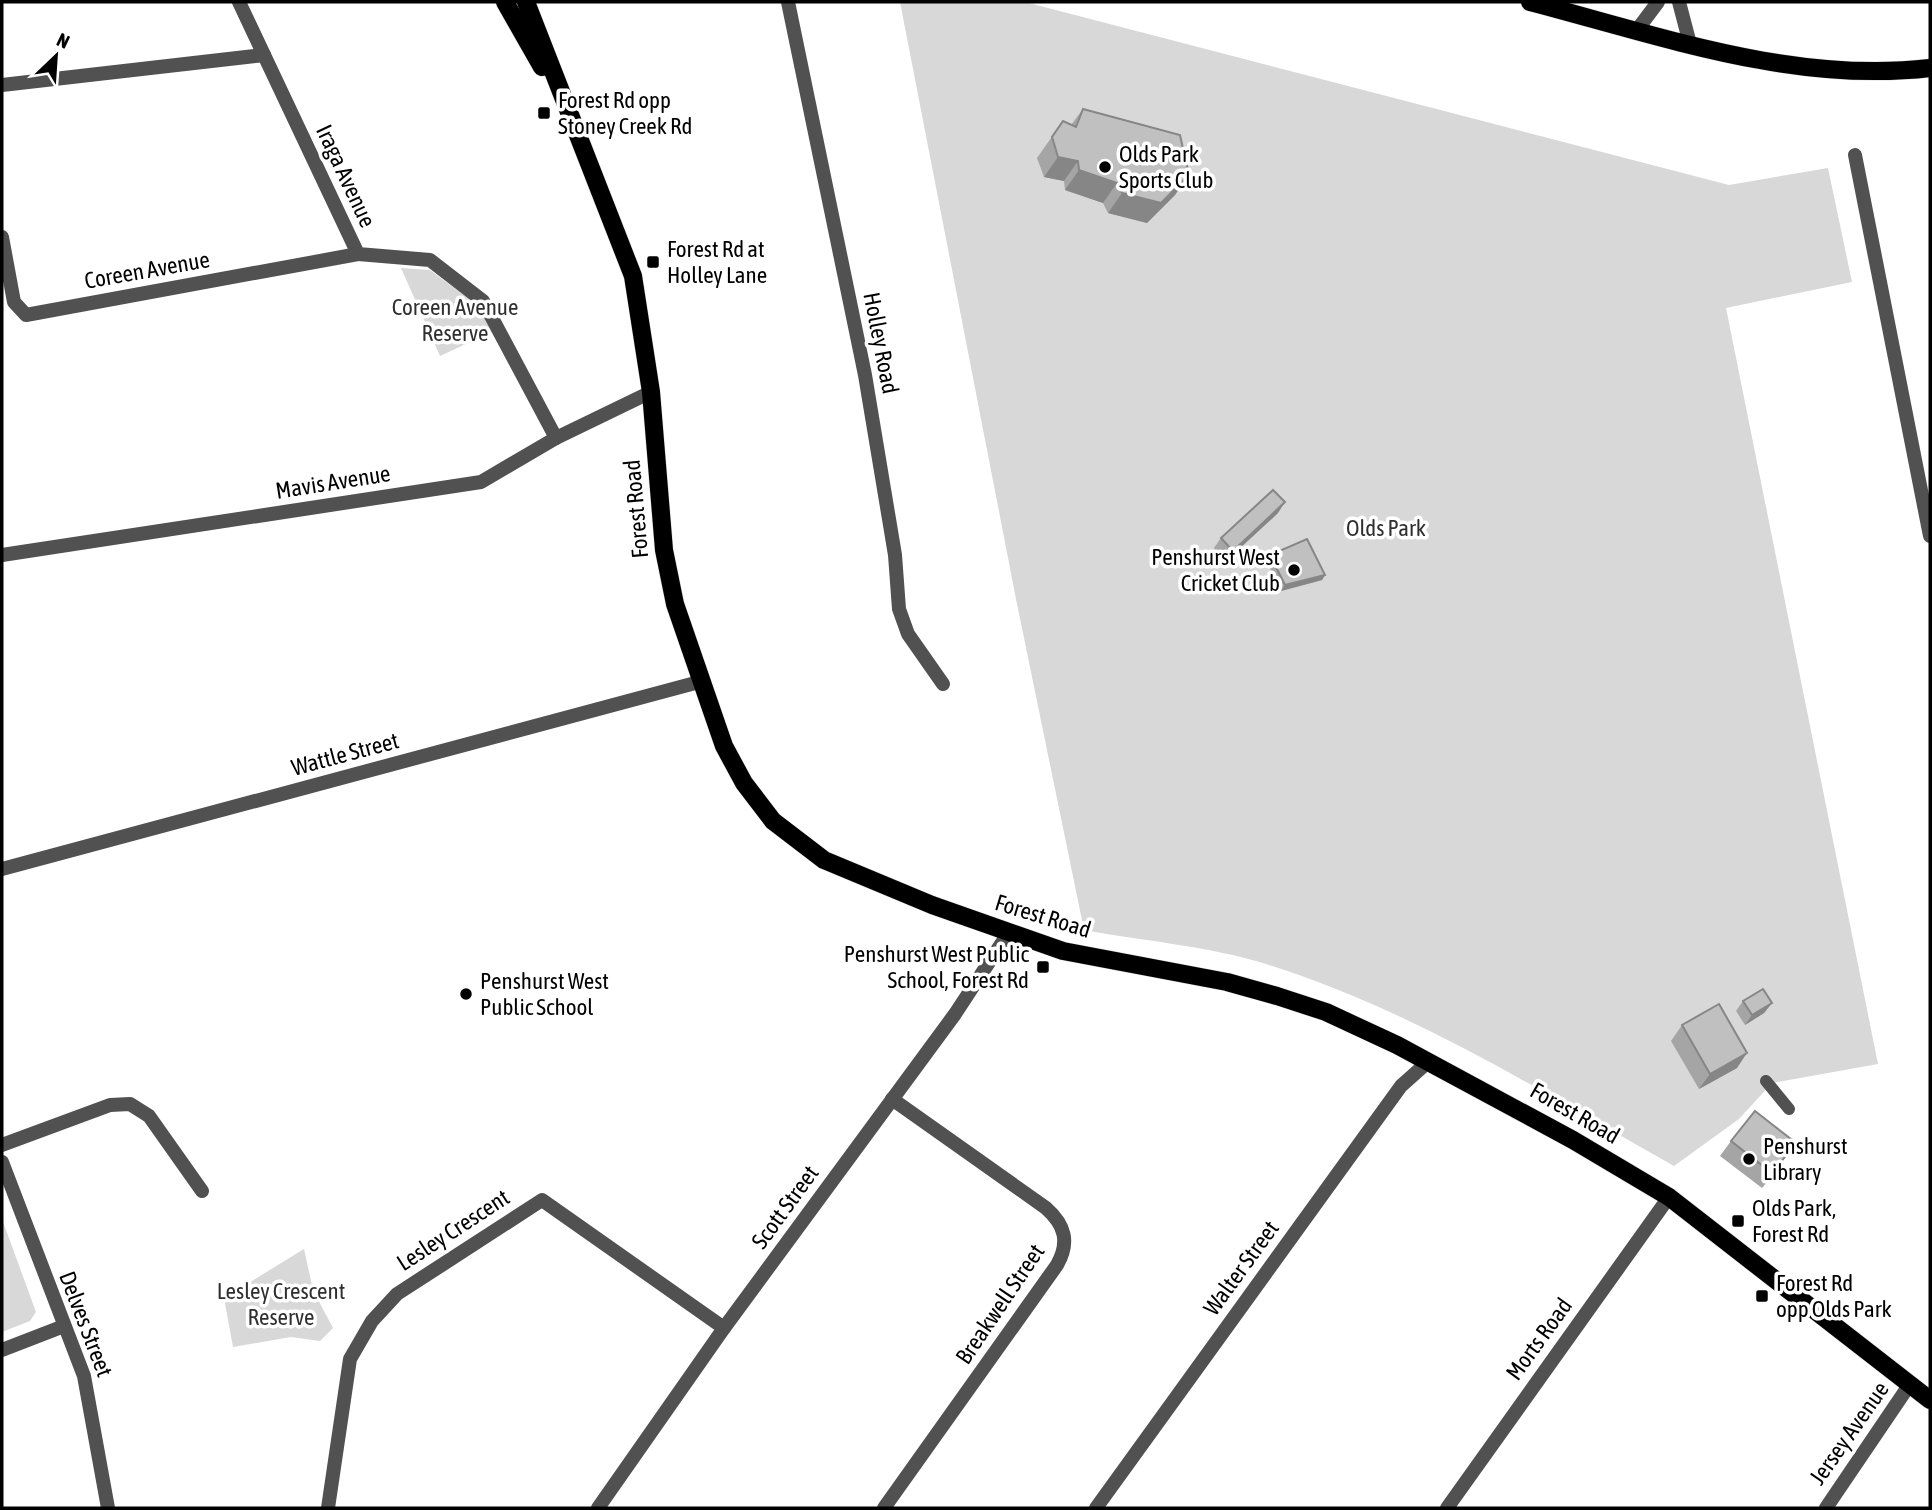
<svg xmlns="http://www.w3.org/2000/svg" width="1932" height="1510" viewBox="0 0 1932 1510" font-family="'Asap Condensed',sans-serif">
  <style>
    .green { fill: #d8d8d8 }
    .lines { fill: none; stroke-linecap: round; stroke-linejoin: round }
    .primary-casing { stroke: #dbdbdb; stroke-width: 19 }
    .pedestrian { stroke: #515151; stroke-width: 12 }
    .minor { stroke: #515151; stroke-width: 14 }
    .tertiary { stroke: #515151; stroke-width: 14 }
    .primary { stroke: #000; stroke-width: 18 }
    .wall { fill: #a5a5a5 }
    .shaded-wall { fill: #868686 }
    .building { fill: #c0c0c0; stroke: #868686; stroke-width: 2 }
    .poi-dot { fill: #000; stroke: #fff; stroke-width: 2.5 }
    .labels { text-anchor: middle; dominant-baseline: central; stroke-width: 7; stroke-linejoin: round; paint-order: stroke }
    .poi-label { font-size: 23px; fill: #000; stroke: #fff; text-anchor: start }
    .street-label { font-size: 23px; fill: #000; stroke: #fff }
    .park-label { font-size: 23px; fill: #2f2f2f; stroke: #fff }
  </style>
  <rect width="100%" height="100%" fill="#fff"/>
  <g class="green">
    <path d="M900,2H1025L1729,185L1828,168L1852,282L1726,308L1878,1064L1772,1083L1739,1119L1674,1166C1542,1092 1411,1009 1266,964C1208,946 1144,941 1084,930L1016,599Z"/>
    <path d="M401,268L430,270L476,304L492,332L440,356Z"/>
    <path d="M2,1219L36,1312L30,1321L2,1332Z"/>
    <path d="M304,1249L313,1290L333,1328L320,1341L291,1337L233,1347L224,1298Z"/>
  </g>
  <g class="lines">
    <g class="primary-casing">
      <g id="primary">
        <path d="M505,2L542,67"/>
        <path d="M526,2L633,276L651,392L664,550L675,604L724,746L744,783L773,821L824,860L932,905L1063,951L1227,982L1277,996L1326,1012L1397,1045L1573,1140L1669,1197L1930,1400"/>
        <path d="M1530,2C1661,36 1794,84 1930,68"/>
      </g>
    </g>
    <path class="pedestrian" d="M1766,1081L1789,1109"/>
    <g class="minor">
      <path d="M239,2L358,254L430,260L483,301L556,438"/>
      <path d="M788,2L865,375L895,555L899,609L908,634L943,684"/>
      <path d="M1679,2L1690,44"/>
      <path d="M1637,30L1658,2"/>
      <path d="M2,85L264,55"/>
      <path d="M1855,155L1930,536"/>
      <path d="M2,237L14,302L26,315L358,254"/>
      <path d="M2,555L481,482L556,438L651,392"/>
      <path d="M2,869L699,682"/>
      <path d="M2,1145L110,1105L130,1104L149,1116L202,1191"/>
      <path d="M2,1162L84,1376L108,1508"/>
      <path d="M2,1350L64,1326"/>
      <path d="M328,1508L350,1359L372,1321L397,1294L542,1200L724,1328"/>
      <path d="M598,1508L724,1328L955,1014L1009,932"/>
      <path d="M884,1508L1057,1265C1070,1242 1065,1225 1046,1208L892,1099"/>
      <path d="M1096,1508L1401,1086L1429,1061"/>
      <path d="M1826,1508L1910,1384"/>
    </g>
    <path class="tertiary" d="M1447,1508L1669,1197"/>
    <use href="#primary" class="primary"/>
  </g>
  <g class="wall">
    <path d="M1083,109L1175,195L1147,223L1108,213L1103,203L1065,190L1064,181L1044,177L1037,158L1063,121L1071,125Z"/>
    <path d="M1278,513L1226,561L1214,548L1221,538Z"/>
    <path d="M1270,555L1325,575L1322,580L1281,591L1266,560Z"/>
    <path d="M1743,1001L1772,1003L1764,1013L1745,1025L1736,1011Z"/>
    <path d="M1682,1025L1737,1068L1699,1089L1671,1041Z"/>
    <path d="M1731,1141L1796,1143L1762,1188L1720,1156Z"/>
  </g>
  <g class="shaded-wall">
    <path d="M1058,157L1078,161L1064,181L1044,177Z"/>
    <path d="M1079,170L1117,183L1103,203L1065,190Z"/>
    <path d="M1189,175L1175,195L1147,223L1108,213L1122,193Z"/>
    <path d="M1285,502L1278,513L1226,561L1233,551Z"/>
    <path d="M1325,575L1322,580L1281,591L1285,585Z"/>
    <path d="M1772,1003L1764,1013L1745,1025L1752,1015Z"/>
    <path d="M1747,1053L1737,1068L1699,1089L1710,1074Z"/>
    <path d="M1796,1143L1785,1158L1762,1188L1772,1173Z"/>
  </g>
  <g class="building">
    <path d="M1083,109L1180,135L1189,175L1161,203L1122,193L1117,183L1079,170L1078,161L1058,157L1052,137L1063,121L1076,127Z"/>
    <path d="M1273,490L1285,502L1233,551L1221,538Z"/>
    <path d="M1307,539L1325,575L1285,585L1270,555Z"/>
    <path d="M1763,989L1772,1003L1752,1015L1743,1001Z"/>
    <path d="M1719,1004L1747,1053L1710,1074L1682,1025Z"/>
    <path d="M1755,1111L1796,1143L1772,1173L1731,1141Z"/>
  </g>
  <g class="poi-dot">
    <rect x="537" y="106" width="14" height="14" rx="3.5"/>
    <circle cx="1105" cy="167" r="7"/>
    <rect x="646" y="255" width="14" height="14" rx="3.5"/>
    <circle cx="1294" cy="570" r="7"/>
    <rect x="1036" y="960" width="14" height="14" rx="3.5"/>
    <circle cx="466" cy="994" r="7"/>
    <circle cx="1749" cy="1159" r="7"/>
    <rect x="1731" y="1214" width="14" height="14" rx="3.5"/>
    <rect x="1755" y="1289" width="14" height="14" rx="3.5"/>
  </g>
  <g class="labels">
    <g class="poi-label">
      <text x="558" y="100">Forest Rd opp<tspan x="558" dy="26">Stoney Creek Rd</tspan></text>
      <text x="1119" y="154">Olds Park<tspan x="1119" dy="26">Sports Club</tspan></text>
      <text x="667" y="249">Forest Rd at<tspan x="667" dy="26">Holley Lane</tspan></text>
      <text x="1280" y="557" text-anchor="end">Penshurst West<tspan x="1280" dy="26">Cricket Club</tspan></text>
      <text x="1029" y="954" text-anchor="end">Penshurst West Public<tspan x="1029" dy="26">School, Forest Rd</tspan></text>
      <text x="480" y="981">Penshurst West<tspan x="480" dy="26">Public School</tspan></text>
      <text x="1763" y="1146">Penshurst<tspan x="1763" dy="26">Library</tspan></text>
      <text x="1752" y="1208">Olds Park,<tspan x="1752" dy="26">Forest Rd</tspan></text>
      <text x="1776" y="1283">Forest Rd<tspan x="1776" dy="26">opp Olds Park</tspan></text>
    </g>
    <g class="street-label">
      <text transform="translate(346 176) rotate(65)">Iraga Avenue</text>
      <text transform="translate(147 270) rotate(-10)">Coreen Avenue</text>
      <text transform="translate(881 343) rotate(79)">Holley Road</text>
      <text transform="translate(333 482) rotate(-9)">Mavis Avenue</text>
      <text transform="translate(636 509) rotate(-95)">Forest Road</text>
      <text transform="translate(345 754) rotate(-15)">Wattle Street</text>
      <text transform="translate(1043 916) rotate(17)">Forest Road</text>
      <text transform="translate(1575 1113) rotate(30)">Forest Road</text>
      <text transform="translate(785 1207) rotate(-54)">Scott Street</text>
      <text transform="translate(453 1230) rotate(-33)">Lesley Crescent</text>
      <text transform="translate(1241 1268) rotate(-54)">Walter Street</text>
      <text transform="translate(1000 1304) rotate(-56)">Breakwell Street</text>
      <text transform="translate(86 1324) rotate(69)">Delves Street</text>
      <text transform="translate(1539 1339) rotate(-54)">Morts Road</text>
      <text transform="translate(1849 1433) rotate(-55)">Jersey Avenue</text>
    </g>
    <g class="park-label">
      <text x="455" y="307">Coreen Avenue<tspan x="455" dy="26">Reserve</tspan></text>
      <text x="1386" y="528">Olds Park</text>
      <text x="281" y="1291">Lesley Crescent<tspan x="281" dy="26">Reserve</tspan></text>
    </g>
  </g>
  <rect width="1932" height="1510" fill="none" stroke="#000000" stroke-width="7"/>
  <g transform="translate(56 56) rotate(25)" stroke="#ffffff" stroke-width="5" paint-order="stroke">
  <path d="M0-5L12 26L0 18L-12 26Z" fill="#000000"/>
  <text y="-10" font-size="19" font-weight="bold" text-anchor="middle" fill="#000000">N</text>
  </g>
</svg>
